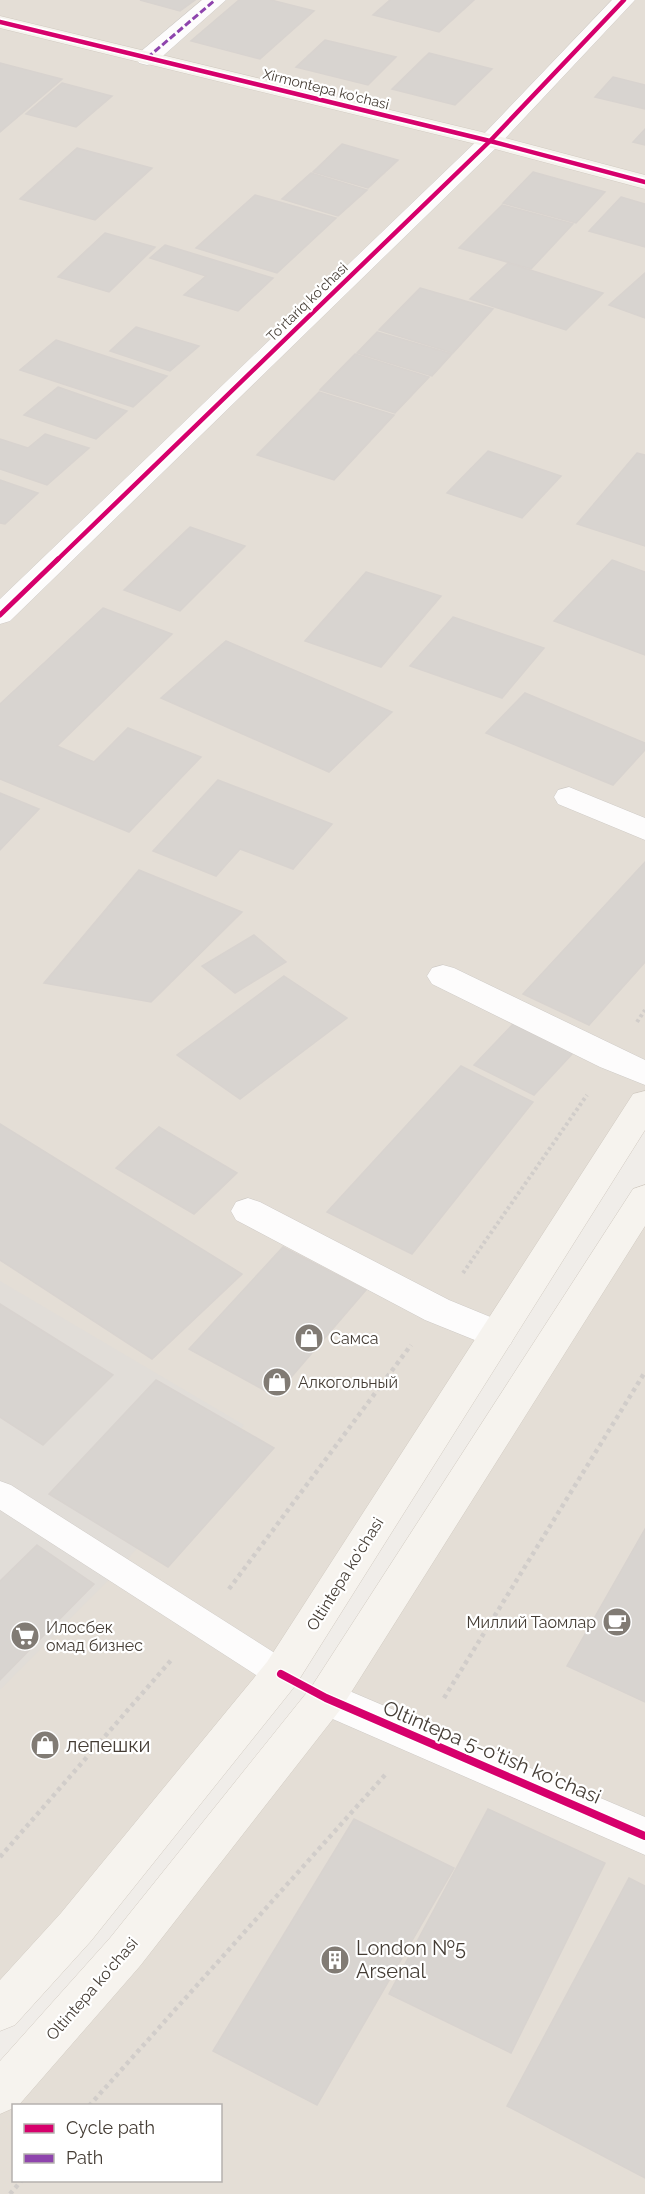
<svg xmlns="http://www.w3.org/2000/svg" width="645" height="2194" viewBox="0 0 645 2194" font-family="Raleway,sans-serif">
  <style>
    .residential { fill: #e4ded6; fill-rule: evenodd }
    .industrial { fill: #e1ddd8 }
    .building { fill: #d8d4d0; stroke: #d8d3cf; stroke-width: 1.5 }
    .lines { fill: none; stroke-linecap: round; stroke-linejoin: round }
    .lane-casing { stroke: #cecac6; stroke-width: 1 }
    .street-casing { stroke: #cecac6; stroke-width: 1 }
    .secondary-casing { stroke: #d1cac1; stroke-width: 1 }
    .path-far1 { stroke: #d1cdca; stroke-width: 4; stroke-dasharray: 3 3; stroke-linecap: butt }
    .path { stroke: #d1cdca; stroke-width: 4.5; stroke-dasharray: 4 4; stroke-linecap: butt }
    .lane { fill: #fdfcfc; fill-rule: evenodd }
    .street { fill: #fdfcfc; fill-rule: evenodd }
    .secondary { fill: #f6f3ee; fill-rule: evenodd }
    .quiet { stroke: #8e44ad; stroke-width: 3; stroke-dasharray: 7 3; stroke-linecap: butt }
    .cycleway-far2-casing { stroke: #fff; stroke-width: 8 }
    .cycleway-far1-casing { stroke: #fff; stroke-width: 9 }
    .cycleway-casing { stroke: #fff; stroke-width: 11 }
    .cycleway-far2 { stroke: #d6006c; stroke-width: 4.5 }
    .cycleway-far1 { stroke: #d6006c; stroke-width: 5 }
    .cycleway { stroke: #d6006c; stroke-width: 8 }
    .labels { text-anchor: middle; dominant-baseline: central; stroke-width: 4.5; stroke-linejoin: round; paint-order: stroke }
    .far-street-label { font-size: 14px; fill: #453d35; stroke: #fff }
    .poi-label { font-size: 16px; fill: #453d35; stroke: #fff; text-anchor: start }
    .street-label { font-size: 16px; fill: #453d35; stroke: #fff }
    .near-poi-label { font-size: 20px; fill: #453d35; stroke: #fff; text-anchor: start }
    .near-street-label { font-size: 20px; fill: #453d35; stroke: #fff }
  </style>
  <rect width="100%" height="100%" fill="#f0ede9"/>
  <g class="residential">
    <path d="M0,0H645V1103L281,1674L0,2011Z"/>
    <path d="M645,1198V2194H0V2093L326,1698ZM14,2106H220V2180H14Z"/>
  </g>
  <path class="industrial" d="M0,1281L244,1425L118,1570L0,1690Z"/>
  <g class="building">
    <path d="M140,0H195L180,11Z"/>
    <path d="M239,0H271L314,11L260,59L191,41Z"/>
    <path d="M390,0H474L439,32L373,15Z"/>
    <path d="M325,40L396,57L368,85L296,67Z"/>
    <path d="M429,53L492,69L455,105L392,89Z"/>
    <path d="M0,63L62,79L0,132Z"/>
    <path d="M613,77L645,85V109L595,97Z"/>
    <path d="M62,83L112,96L76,127L26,114Z"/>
    <path d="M645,129V145L633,142Z"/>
    <path d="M342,144L398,160L368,188L313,172Z"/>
    <path d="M77,148L152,168L95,220L20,199Z"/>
    <path d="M533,172L605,192L576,223L503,203Z"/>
    <path d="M311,173L367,190L338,216L282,199Z"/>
    <path d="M255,195L336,218L277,273L196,248Z"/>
    <path d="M621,197L645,204V247L589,231Z"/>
    <path d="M502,205L573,224L531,269L459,248Z"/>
    <path d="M105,233L155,247L109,292L58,277Z"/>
    <path d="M165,245L273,278L238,311L184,295L206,276L150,258Z"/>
    <path d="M508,263L603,293L566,330L470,299Z"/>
    <path d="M645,273V318L609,305Z"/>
    <path d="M420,288L493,309L453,353L379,330Z"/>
    <path d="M136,327L199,346L170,371L110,351Z"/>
    <path d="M377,332L452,354L432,376L357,353Z"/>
    <path d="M56,340L167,376L133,407L20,370Z"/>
    <path d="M355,354L429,377L395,413L320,390Z"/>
    <path d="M58,387L127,411L96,439L24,415Z"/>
    <path d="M319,392L394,415L334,480L257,455Z"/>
    <path d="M45,434L89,448L47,485L0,469V439L28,448Z"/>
    <path d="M488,451L561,476L522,518L447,493Z"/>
    <path d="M637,453L645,455V546L577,524Z"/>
    <path d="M0,480L38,493L5,524L0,523Z"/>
    <path d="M190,527L245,546L180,611L124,590Z"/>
    <path d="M612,560L645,572V655L554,621Z"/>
    <path d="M366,572L441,596L381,667L305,641Z"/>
    <path d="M103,608L172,634L57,746L94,762L128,728L201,757L129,832L0,779V704Z"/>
    <path d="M453,617L544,648L502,698L410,666Z"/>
    <path d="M226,641L392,712L329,772L161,698Z"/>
    <path d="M525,693L645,743V750L613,785L486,733Z"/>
    <path d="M218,780L332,824L293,869L240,849L216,876L153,851Z"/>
    <path d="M0,793L39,809L0,850Z"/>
    <path d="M645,862V962L589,1025L523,994Z"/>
    <path d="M139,870L242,912L151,1002L44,983Z"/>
    <path d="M254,935L286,962L235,993L202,966Z"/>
    <path d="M284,976L347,1018L240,1099L177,1055Z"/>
    <path d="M515,1022L574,1052L534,1095L474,1065Z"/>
    <path d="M461,1066L533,1102L412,1254L327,1212Z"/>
    <path d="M0,1124L242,1274L152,1359L0,1260Z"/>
    <path d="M159,1127L237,1173L194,1214L116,1168Z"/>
    <path d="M283,1247L366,1290L275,1396L189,1349Z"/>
    <path d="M0,1304L113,1375L43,1445L0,1417Z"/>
    <path d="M156,1380L274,1448L168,1567L49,1494Z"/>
    <path d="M645,1529V1702L567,1666Z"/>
    <path d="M37,1545L94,1584L0,1680V1581Z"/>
    <path d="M488,1809L605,1863L511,2053L389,1994Z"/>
    <path d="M354,1819L454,1868L317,2105L213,2051Z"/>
    <path d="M629,1878L645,1886V2178L507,2106Z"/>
  </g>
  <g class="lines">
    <g class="lane-casing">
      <path id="lane" d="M0,1481L11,1485L292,1664L297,1674L292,1684L281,1688L270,1684L0,1510Z"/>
    </g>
    <g class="street-casing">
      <g id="street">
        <path d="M202,0H226L155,63L147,65L139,63L136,58L139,53Z"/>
        <path d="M612,0H635L498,146L10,621L0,624V599L482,136Z"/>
        <path d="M569,787L645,818V840L558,804L554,797L558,790Z"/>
        <path d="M443,965L454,968L645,1060V1085L600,1067L432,984L427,976L432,968Z"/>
        <path d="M248,1198L260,1202L449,1300L510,1325L515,1335L510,1345L497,1349L425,1320L236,1220L231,1211L236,1202Z"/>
        <path d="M326,1681L645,1817V1855L312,1710L306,1698L312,1686Z"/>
      </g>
    </g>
    <g class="secondary-casing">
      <g id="secondary">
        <path d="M0,16L490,134L645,175V189L484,146L0,28Z"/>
        <path d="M645,1091V1130L295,1686L91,1941L15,2025L0,2031V1980L61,1913L267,1662L633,1094Z"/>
        <path d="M645,1185V1226L340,1710L140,1966L18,2106L0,2114V2061L110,1938L312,1686L633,1189Z"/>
      </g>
    </g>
    <g class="path-far1">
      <path d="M637,1022L645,1010"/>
      <path d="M463,1273L587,1095"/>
    </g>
    <g class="path">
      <path d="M229,1589L411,1345"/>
      <path d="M444,1698L645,1372"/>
      <path d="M0,1857L173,1658"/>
      <path d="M89,2106L385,1775"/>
      <path d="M10,2194L22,2180"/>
    </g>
    <use href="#lane" class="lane"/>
    <use href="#street" class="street"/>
    <use href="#secondary" class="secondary"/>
    <path class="quiet" d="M147,58L215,0"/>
    <g class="cycleway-far2-casing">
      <g id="cycleway-far2">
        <path d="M0,22L490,141L645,182"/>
        <path d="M56,561L490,141L624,0"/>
      </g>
    </g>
    <g class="cycleway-far1-casing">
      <path id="cycleway-far1" d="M0,615L58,559"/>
    </g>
    <g class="cycleway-casing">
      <path id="cycleway" d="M281,1674L326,1698L645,1836"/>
    </g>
    <use href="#cycleway-far2" class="cycleway-far2"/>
    <use href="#cycleway-far1" class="cycleway-far1"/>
    <use href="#cycleway" class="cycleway"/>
  </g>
  <defs>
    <g id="shop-disc" transform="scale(1.5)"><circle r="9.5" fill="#817b74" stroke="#fff"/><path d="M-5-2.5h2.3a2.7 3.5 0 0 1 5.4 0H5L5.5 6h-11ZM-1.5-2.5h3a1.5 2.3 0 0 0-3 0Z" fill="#fff"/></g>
    <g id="cafe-disc" transform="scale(1.5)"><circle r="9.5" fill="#817b74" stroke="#fff"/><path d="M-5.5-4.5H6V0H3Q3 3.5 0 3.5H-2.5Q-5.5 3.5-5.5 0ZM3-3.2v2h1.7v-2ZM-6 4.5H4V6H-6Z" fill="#fff"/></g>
    <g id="supermarket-disc" transform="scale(1.5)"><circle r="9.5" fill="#817b74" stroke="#fff"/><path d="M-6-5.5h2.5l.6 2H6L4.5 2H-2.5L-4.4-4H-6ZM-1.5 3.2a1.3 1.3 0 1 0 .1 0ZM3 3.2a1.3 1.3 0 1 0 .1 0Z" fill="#fff"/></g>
    <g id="building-disc" transform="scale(1.5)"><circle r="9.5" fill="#817b74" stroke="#fff"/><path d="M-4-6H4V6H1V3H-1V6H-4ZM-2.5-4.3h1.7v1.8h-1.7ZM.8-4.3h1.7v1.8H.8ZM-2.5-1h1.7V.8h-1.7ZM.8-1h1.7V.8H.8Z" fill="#fff"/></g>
  </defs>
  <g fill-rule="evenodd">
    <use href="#shop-disc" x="309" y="1338"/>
    <use href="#shop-disc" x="277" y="1382"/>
    <use href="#cafe-disc" x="617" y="1622"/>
    <use href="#supermarket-disc" x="25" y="1636"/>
    <use href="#shop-disc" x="45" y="1745"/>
    <use href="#building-disc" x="335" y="1960"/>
  </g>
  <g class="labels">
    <g class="far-street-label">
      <text transform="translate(326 89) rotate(14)">Xirmontepa ko'chasi</text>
      <text transform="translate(307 302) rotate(-44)">To'rtariq ko'chasi</text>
    </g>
    <g class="poi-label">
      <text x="330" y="1338">Самса</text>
      <text x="298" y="1382">Алкогольный</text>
      <text x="596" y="1622" text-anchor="end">Миллий Таомлар</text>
      <text x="46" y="1627">Илосбек<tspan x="46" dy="18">омад бизнес</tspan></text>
    </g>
    <g class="street-label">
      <text transform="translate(345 1574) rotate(-58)">Oltintepa ko'chasi</text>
      <text transform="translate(92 1989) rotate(-49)">Oltintepa ko'chasi</text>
    </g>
    <g class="near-poi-label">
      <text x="66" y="1745">лепешки</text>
      <text x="356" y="1948">London №5<tspan x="356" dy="23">Arsenal</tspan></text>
    </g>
    <g class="near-street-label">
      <text transform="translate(492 1752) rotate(23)">Oltintepa 5-o'tish ko'chasi</text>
    </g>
  </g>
  <rect x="12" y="2104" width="210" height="78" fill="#ffffff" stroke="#b5b1ae" stroke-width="1.5"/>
  <rect x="24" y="2124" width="30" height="9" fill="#d6006c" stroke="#b5b1ae" stroke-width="1.5"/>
  <text x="66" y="2134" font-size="18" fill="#453d35">Cycle path</text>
  <rect x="24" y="2154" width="30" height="9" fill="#8e44ad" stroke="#b5b1ae" stroke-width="1.5"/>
  <text x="66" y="2164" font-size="18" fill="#453d35">Path</text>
</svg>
